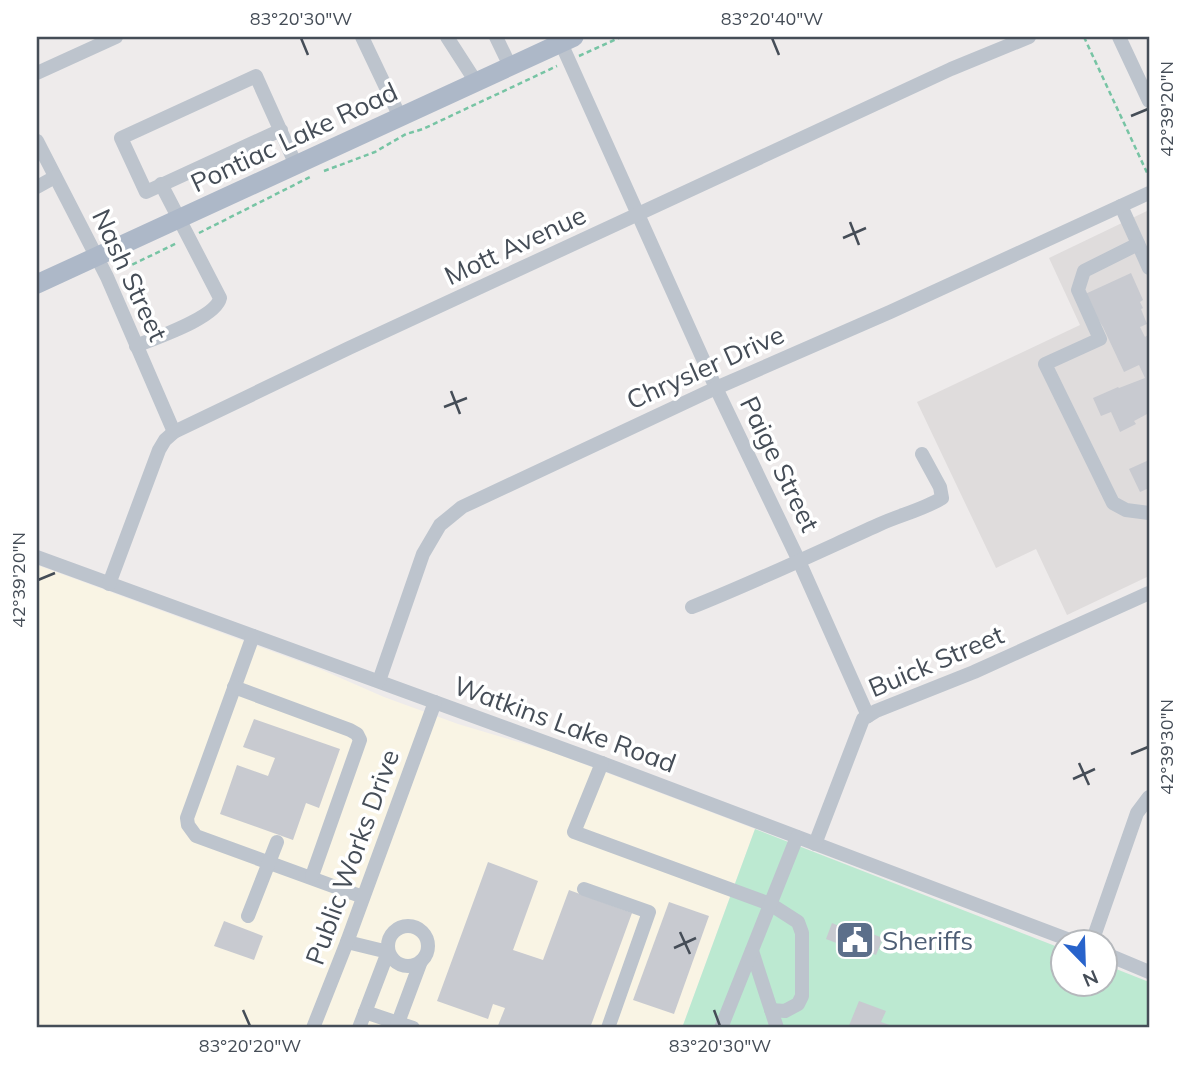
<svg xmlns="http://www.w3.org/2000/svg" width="1186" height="1065" viewBox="0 0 1186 1065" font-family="Mulish,sans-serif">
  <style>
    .commercial { fill: #f9f4e4 }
    .education { fill: #dfdcdc }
    .green { fill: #bce9d1 }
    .building { fill: #c8cad0 }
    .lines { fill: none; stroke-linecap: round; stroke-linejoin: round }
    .path { stroke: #77c4a4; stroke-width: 2.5; stroke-dasharray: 5 3.5; stroke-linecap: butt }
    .minor { stroke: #bdc4cd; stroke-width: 14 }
    .major { stroke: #adb8c8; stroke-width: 19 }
    .ticks { fill: none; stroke: #454d57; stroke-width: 2.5 }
    .labels { text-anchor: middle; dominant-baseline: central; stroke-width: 7; stroke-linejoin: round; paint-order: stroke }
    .street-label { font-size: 26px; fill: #454d57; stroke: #fff }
    .service-label { font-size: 26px; fill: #4e5e75; stroke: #fff; text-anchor: start }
    .neatline { fill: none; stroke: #454d57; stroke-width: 2.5 }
    .ticks-label { font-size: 18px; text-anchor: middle; fill: #454d57 }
  </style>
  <rect width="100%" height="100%" fill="#eeebeb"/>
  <path class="commercial" d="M37,565L320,669L384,697L458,724L552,752L755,829L682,1028H37Z"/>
  <path class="education" d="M1149,210V576L1067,615L1036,549L996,568L917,402L1080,325L1049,258Z"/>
  <path class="green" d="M755,829L1063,949L1064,984H1106V965L1149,982V1028H682Z"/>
  <g class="building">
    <path d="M1131,273L1143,300L1140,302L1143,308L1141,309L1147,324L1140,327L1145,337L1149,334V413L1134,421L1136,424L1120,432L1111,412L1101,416L1093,398L1118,387L1119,388L1145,378L1139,365L1124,372L1103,327L1083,295Z"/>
    <path d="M1149,460V488L1140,492L1129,469Z"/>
    <path d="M254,719L340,749L319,808L306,803L293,840L220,814L237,765L268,776L275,758L243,747Z"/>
    <path d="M488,862L538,881L513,950L543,960L569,890L632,913L590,1028H497L505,1008L493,1004L488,1019L437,1001Z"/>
    <path d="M669,902L709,916L674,1014L633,1000Z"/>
    <path d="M224,921L263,936L254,960L214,946Z"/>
    <path d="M832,923L844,928L846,924L883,938L876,955L859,948L856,957L846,953L849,945L840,941L839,944L826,939Z"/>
    <path d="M859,1001L886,1011L881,1022L898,1028H848Z"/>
  </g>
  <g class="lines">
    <g class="path">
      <path d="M1084,37L1149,177"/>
      <path d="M579,56L621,37"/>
      <path d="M324,171L375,152L406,134L423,129L557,66"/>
      <path d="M199,233L312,176"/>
      <path d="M117,272L177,243"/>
    </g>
    <g class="minor">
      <path d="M362,37L400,117"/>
      <path d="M447,37L476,82"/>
      <path d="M496,37L510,66"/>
      <path d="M1119,37L1149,101"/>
      <path d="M561,43L716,388L799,561L868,716"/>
      <path d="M37,73L116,37"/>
      <path d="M281,130L146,192L121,138L256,76L296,165"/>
      <path d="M37,141L107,277L174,432"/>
      <path d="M37,187L55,177"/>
      <path d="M1121,206L1149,268"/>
      <path d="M1138,244L1084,271L1078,290L1100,339L1045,364L1113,503L1126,510L1149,513"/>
      <path d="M136,346C155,338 216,318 220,298L161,184"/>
      <path d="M37,557L602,763L1075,942"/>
      <path d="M109,584L159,450L165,440L174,432L349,348L951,69L1029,37"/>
      <path d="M692,607C755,582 816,553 878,525C899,515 923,510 942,498L940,487L922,454"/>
      <path d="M253,636L187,818L188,825L196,836L363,897"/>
      <path d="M379,681L423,554L440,525L462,507L716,388L890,312L1149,193"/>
      <path d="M234,687L350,730L357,734L360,740L312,876"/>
      <path d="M602,763L574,832L770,904L798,922L802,933V996L798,1004L785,1011L771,1010"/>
      <path d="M815,844L863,719L876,711L974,672L1149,593"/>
      <path d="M584,889L649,912L608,1028"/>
      <path d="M248,916L277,842"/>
      <circle cx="408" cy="946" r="20"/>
      <path d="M347,942L388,952L359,1028"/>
      <path d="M1092,942L1137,813L1149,797"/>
      <path d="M752,951L777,1028"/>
      <path d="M1106,954L1149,972"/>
      <path d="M365,1012L413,1028"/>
      <path d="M313,1028L347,942L435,702"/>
      <path d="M396,1028L421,961"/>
      <path d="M721,1028L797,837"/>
    </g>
    <path class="major" d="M37,284L574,37"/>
  </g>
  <path class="ticks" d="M301,38L308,55M772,38L779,55M1131,116L1148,109M850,222L859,245M843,238L866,228M451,391L460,414M444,407L467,398M38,580L55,573M1131,754L1148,747M1079,763L1089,785M1073,779L1095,769M680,932L690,954M674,948L696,938M243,1010L250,1026M714,1010L720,1026"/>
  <defs>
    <g id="civic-square" transform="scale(2.0125)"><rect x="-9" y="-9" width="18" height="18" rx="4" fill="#5c6f8a" stroke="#fff"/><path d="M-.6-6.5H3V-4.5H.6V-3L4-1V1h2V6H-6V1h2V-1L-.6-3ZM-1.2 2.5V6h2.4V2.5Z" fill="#fff"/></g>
  </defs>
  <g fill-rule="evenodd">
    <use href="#civic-square" x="855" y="940"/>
  </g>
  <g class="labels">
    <g class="street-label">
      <text transform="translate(294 137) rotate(-25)">Pontiac Lake Road</text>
      <text transform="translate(515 245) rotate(-25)">Mott Avenue</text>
      <text transform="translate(130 275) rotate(65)">Nash Street</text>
      <text transform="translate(705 367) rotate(-24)">Chrysler Drive</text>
      <text transform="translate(780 464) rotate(64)">Paige Street</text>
      <text transform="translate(936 661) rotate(-23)">Buick Street</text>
      <text transform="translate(565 724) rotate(20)">Watkins Lake Road</text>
      <text transform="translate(352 857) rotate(-70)">Public Works Drive</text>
    </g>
    <g class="service-label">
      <text x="882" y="940">Sheriffs</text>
    </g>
  </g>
  <rect width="1186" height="1065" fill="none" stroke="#ffffff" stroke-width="77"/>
  <g transform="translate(1084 963) rotate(157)"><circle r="33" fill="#ffffff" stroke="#b5b8bc" stroke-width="2"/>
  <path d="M0-5L12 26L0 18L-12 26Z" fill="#2863cb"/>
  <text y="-10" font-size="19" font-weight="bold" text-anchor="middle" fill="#454d57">N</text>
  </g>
  <rect x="38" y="38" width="1110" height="988" class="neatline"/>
  <g class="ticks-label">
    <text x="301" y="25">83°20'30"W</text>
    <text x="772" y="25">83°20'40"W</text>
    <text transform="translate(1167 109) rotate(-90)" y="6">42°39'20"N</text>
    <text transform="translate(19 580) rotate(-90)" y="6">42°39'20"N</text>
    <text transform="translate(1167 747) rotate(-90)" y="6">42°39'30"N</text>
    <text x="250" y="1052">83°20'20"W</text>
    <text x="720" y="1052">83°20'30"W</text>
  </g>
</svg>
